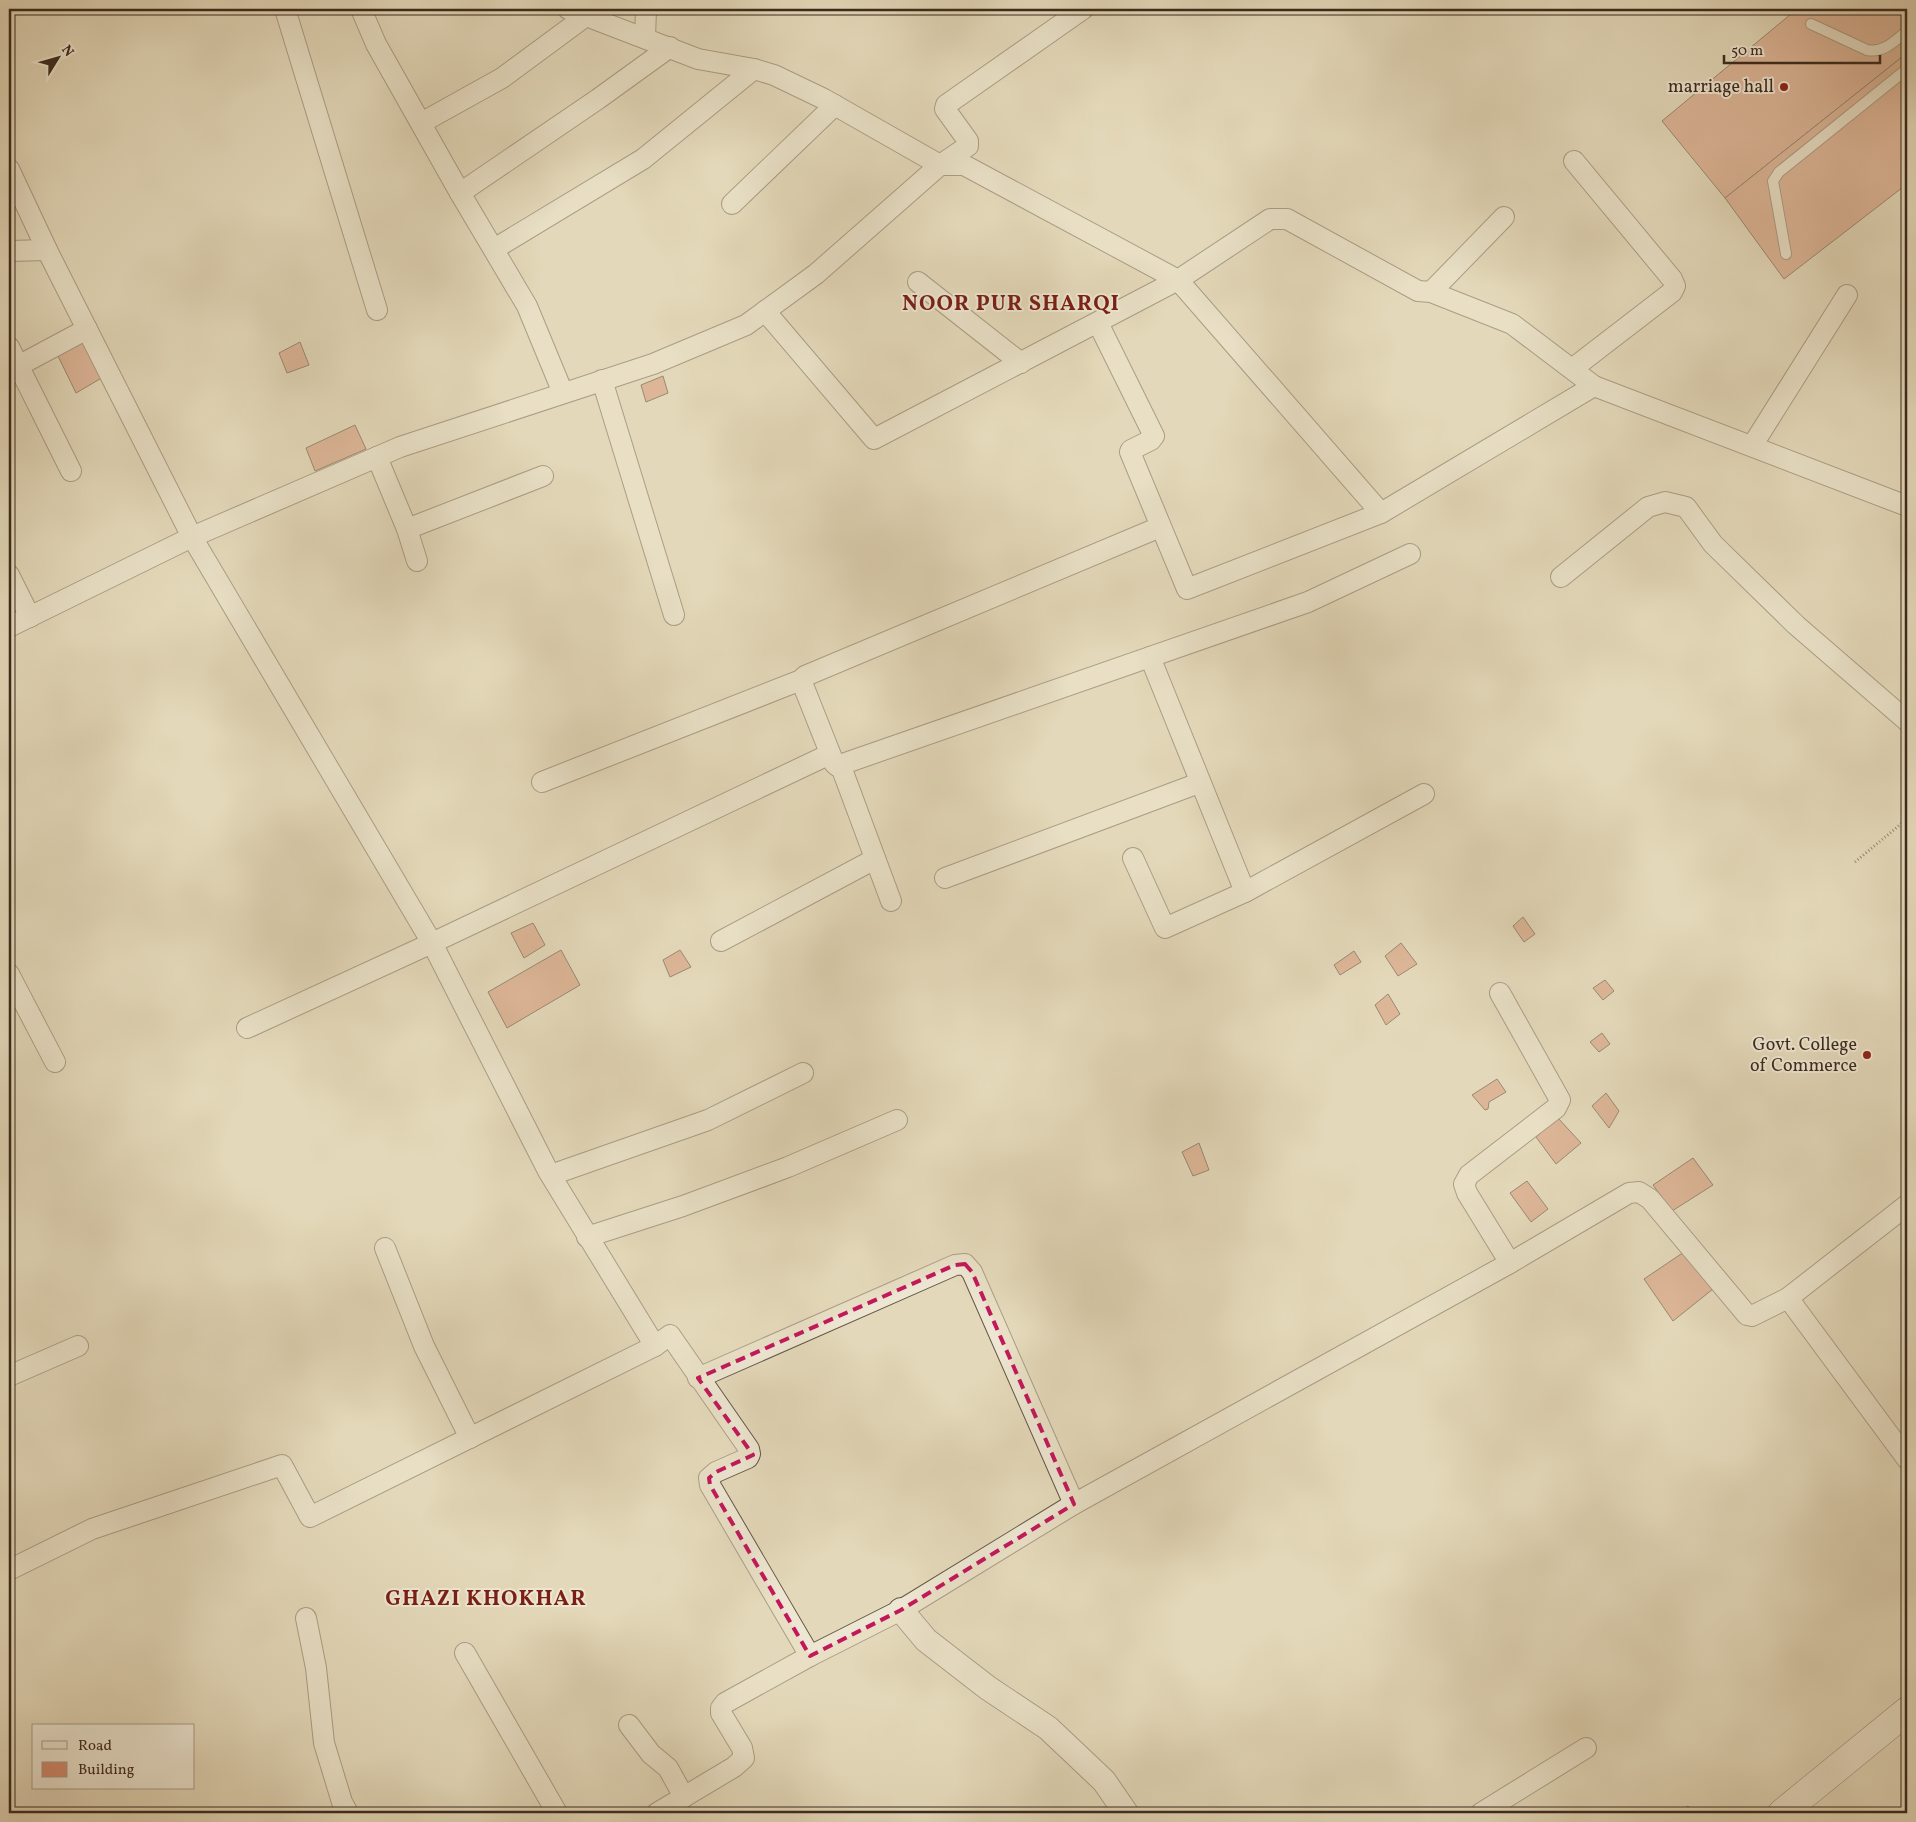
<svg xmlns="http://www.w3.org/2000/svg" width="1916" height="1822" viewBox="0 0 1916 1822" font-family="Vollkorn,serif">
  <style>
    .building { fill: #d68c6f; stroke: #3b2a1d }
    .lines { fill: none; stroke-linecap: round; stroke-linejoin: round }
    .service-casing { stroke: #655644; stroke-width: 12 }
    .minor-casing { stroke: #655644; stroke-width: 22 }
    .tertiary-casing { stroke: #655644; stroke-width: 26 }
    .secondary-casing { stroke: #3b2a1d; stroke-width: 29 }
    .path { stroke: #3b2a1d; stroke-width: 3; stroke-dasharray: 1 2.5; stroke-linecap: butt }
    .service { stroke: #ede6d2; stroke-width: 10 }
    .minor { stroke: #ede6d2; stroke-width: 20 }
    .tertiary { stroke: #ede6d2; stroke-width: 24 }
    .secondary { stroke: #ede6d2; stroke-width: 28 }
    .marked { fill: none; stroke: #c2185b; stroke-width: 4; stroke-dasharray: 10 6; stroke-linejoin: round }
    .poi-dot { fill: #8f2418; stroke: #ede6d2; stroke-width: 2 }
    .labels { text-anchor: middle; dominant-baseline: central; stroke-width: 4; stroke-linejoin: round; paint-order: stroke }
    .poi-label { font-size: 18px; fill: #3b2a1d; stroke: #ede6d2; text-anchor: end }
    .district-label { font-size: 22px; font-weight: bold; letter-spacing: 1px; fill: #7a1f14; stroke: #ede6d2 }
  </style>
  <rect width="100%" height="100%" fill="#e3d8b9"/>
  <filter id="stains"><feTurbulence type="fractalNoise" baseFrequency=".004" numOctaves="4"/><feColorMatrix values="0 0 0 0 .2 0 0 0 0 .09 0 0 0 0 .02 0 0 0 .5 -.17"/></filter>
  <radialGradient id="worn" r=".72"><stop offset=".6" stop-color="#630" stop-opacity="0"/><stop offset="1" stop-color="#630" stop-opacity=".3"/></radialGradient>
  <g class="building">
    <path d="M1797,9H1891L1907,16V53L1725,198L1662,121Z"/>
    <path d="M1907,53V184L1784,279L1725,198Z"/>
    <path d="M85,338L105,376L76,393L57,354Z"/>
    <path d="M300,342L309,365L287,373L279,353Z"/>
    <path d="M663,376L668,393L646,402L641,385Z"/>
    <path d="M355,425L366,449L315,471L306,448Z"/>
    <path d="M1523,917L1535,934L1524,942L1513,926Z"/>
    <path d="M533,923L545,945L524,958L511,933Z"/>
    <path d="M1401,943L1417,964L1398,976L1385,956Z"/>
    <path d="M561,950L580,985L507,1028L488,992Z"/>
    <path d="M680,950L691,967L670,977L663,960Z"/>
    <path d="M1354,951L1361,962L1340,975L1334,965Z"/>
    <path d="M1605,980L1614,991L1603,1000L1593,988Z"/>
    <path d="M1388,994L1400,1014L1386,1025L1375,1005Z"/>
    <path d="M1602,1033L1610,1044L1599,1052L1590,1042Z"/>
    <path d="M1497,1079L1506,1092L1489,1102L1488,1109L1485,1110L1472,1095Z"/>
    <path d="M1606,1093L1619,1111L1609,1128L1592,1106Z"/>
    <path d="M1558,1118L1581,1143L1556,1164L1536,1137Z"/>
    <path d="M1199,1143L1209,1170L1193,1176L1182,1152Z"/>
    <path d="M1693,1158L1713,1185L1672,1211L1653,1185Z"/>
    <path d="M1527,1181L1548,1209L1531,1222L1510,1193Z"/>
    <path d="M1684,1252L1713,1289L1673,1321L1644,1279Z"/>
    <path d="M545,1804L551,1813H533Z"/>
    <path d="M1688,1806L1694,1813H1678Z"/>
  </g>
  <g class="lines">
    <g class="service-casing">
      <g id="service">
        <path d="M1811,24L1867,50C1884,53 1895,41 1907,31"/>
        <path d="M1786,254L1773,181L1779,172L1907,69"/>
      </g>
    </g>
    <g class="minor-casing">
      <g id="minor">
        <path d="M285,9L377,310"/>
        <path d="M361,9L376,44L460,193L527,306L563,393"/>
        <path d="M568,9L698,59L754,69L774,75L824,99L940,165H964L1178,280L1270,219H1287L1418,291L1431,292L1512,324L1594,386L1907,506"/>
        <path d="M645,38L646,9"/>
        <path d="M421,123L502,78L586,16"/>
        <path d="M9,169L47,250L192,537L432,943L548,1171L655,1346L670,1335L749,1449L750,1454L748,1458L716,1472L709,1478L710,1485L810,1656"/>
        <path d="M460,193L598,99L670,47"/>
        <path d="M732,204L835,105"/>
        <path d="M494,249L643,159L754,69"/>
        <path d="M9,251L47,250"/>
        <path d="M918,282L1021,363"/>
        <path d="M1431,292L1504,217"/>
        <path d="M765,311L874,439L1178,280L1381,513"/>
        <path d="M1098,323L1154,436L1151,440L1131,450L1130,452L1187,589L1381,513L1594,386"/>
        <path d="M9,347L71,471"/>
        <path d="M18,366L87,329"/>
        <path d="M1572,369L1672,292L1675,286L1672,279L1574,161"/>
        <path d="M602,380L674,615"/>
        <path d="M1752,446L1847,295"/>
        <path d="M377,457L407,529L417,561"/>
        <path d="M407,529L543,476"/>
        <path d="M9,575L30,617"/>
        <path d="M1561,577L1648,507L1665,502L1686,507L1713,544L1796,625L1907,721"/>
        <path d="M9,627L192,537L400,447L653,364L746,325L816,274L940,165L968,146V141L945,109L946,105L1083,9"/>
        <path d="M1150,657L1245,892"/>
        <path d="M801,680L834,763L837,766L1308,602L1410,554"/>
        <path d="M840,764L891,901"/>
        <path d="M542,782L801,680L805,676L1160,527"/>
        <path d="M1133,858L1165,928L1245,892L1424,794"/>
        <path d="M945,878L1199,783"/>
        <path d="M721,941L875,859"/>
        <path d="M9,974L55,1062"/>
        <path d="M1500,993L1560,1100L1556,1108L1469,1175L1464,1184L1467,1193L1510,1263"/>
        <path d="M247,1028L432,943L830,754"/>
        <path d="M551,1175L708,1120L803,1073"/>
        <path d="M587,1237L683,1206L788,1167L897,1120"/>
        <path d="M385,1248L424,1346L470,1438"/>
        <path d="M1788,1298L1907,1459"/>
        <path d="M9,1376L78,1346"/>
        <path d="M698,1378L955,1265L965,1264L972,1272L1074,1504"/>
        <path d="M9,1570L92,1529L282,1465L310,1517L655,1346"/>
        <path d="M306,1618L316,1668L324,1743L342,1802L348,1813"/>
        <path d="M465,1653L557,1813"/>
        <path d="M629,1725L651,1754L668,1768L684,1797"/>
        <path d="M657,1813L734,1767L744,1758L742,1748L721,1713V1708L725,1703L810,1656L901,1610L1074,1504L1510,1263L1629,1193L1639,1192L1650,1199L1747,1315L1752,1316L1788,1298L1907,1205"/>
        <path d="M1481,1813L1586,1748"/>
      </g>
    </g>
    <g class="tertiary-casing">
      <path id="tertiary" d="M901,1610L926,1640L988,1688L1048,1728L1104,1781L1126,1813"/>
    </g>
    <g class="secondary-casing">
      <path id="secondary" d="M1782,1813L1907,1711"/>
    </g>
    <path class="path" d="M1855,862L1907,819"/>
    <use href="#service" class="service"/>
    <use href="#minor" class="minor"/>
    <use href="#tertiary" class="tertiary"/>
    <use href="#secondary" class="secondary"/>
  </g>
  <path d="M0 0H1916V1822H0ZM965,1264L972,1272L1074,1504L901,1610L810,1656L710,1485L709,1478L716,1472L753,1455L698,1378L955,1265Z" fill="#e3d8b9" fill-opacity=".55" fill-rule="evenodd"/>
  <path class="marked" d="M965,1264L972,1272L1074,1504L901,1610L810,1656L710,1485L709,1478L716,1472L753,1455L698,1378L955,1265Z"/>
  <g class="poi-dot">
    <circle cx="1784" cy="87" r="5"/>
    <circle cx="1867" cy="1055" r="5"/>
  </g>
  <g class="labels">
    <g class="poi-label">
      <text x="1774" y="87">marriage hall</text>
      <text x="1857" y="1045">Govt. College<tspan x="1857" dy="21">of Commerce</tspan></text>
    </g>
    <g class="district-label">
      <text x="1011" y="304">NOOR PUR SHARQI</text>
      <text x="486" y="1599">GHAZI KHOKHAR</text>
    </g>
  </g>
  <rect width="1916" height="1822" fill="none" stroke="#e3d8b9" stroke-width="30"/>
  <rect x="10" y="10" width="1896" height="1802" fill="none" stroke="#3b2a1d" stroke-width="2.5"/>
  <rect x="15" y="15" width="1886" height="1792" fill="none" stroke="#3b2a1d"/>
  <rect x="32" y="1724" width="162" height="65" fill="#ede6d2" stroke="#a69b8a"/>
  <rect x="42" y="1741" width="25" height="8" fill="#ede6d2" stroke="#a69b8a"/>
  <text x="78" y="1750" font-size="15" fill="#3b2a1d">Road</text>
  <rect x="42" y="1762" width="25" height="15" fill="#d68c6f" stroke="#a69b8a"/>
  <text x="78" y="1774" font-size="15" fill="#3b2a1d">Building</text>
  <g transform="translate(58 58) rotate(53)" stroke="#ede6d2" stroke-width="4" paint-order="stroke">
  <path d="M0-4L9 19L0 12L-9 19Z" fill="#3b2a1d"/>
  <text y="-8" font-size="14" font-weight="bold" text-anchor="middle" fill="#3b2a1d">N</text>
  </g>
  <path d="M1724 55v8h156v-8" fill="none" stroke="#3b2a1d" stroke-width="2.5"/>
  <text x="1731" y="55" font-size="15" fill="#3b2a1d" stroke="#ede6d2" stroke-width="4" paint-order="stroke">50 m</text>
  <rect width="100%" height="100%" filter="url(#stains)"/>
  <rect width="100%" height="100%" fill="url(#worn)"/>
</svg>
